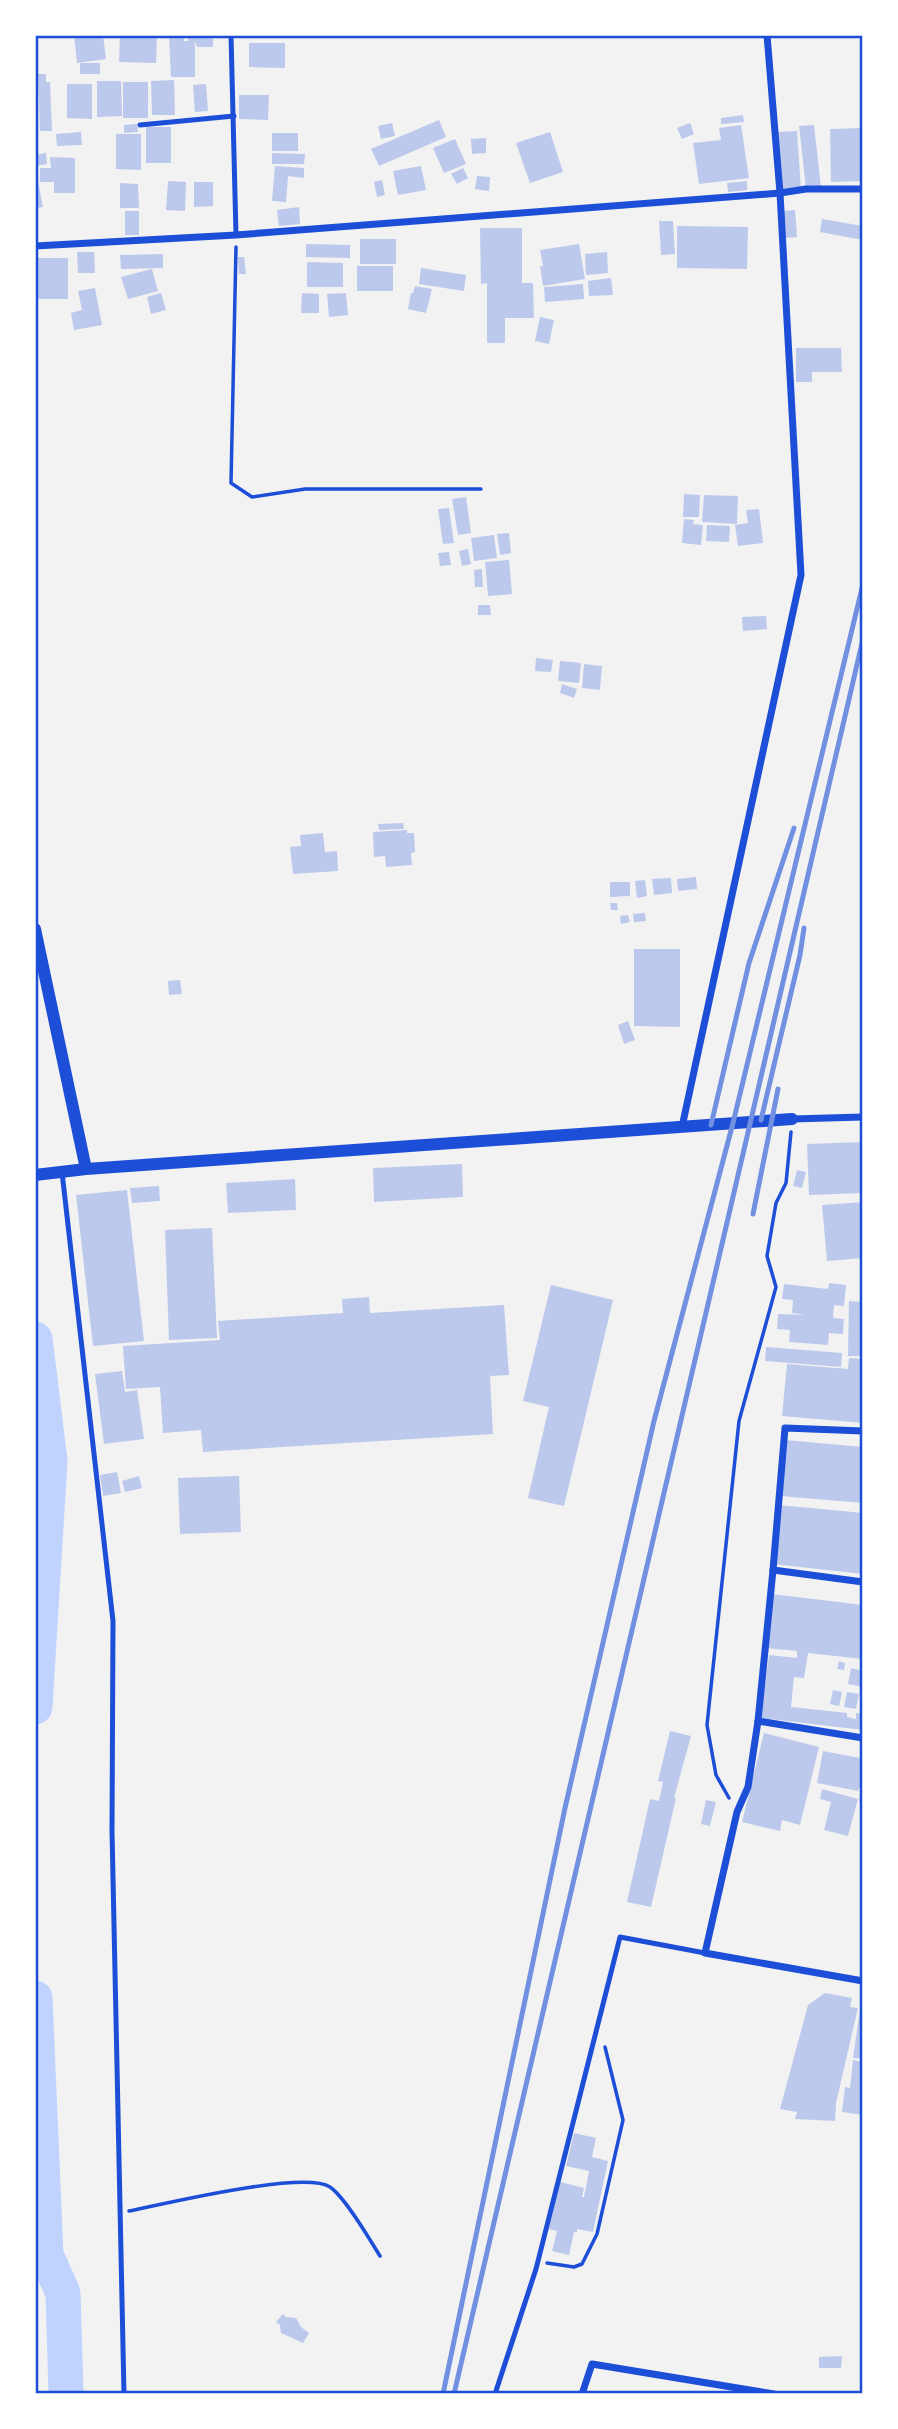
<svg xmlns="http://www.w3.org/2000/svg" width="898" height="2429" viewBox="0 0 898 2429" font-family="Spectral,serif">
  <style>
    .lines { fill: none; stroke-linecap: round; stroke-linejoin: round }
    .river { stroke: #bfd3fe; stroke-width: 35 }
    .building { fill: #bdc9ec }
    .path { stroke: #1d4ed8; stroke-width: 3.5 }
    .service { stroke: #1d4ed8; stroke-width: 5 }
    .minor { stroke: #1d4ed8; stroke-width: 7 }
    .tertiary { stroke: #1d4ed8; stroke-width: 12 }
    .rail { stroke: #7290e2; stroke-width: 5 }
    .neatline { fill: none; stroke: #1d4ed8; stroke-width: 2.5 }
  </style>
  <rect width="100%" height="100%" fill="#f2f2f2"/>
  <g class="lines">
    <g class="river">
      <path d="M35,1339L50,1461L35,1707"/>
      <path d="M35,1998L46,2255L63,2293L66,2394"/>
    </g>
  </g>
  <g class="building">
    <path d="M74,35H103L106,59L77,63Z"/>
    <path d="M120,35H157L156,63L119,62Z"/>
    <path d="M169,35H184V41H188V35H213V47H197L195,41V77H171Z"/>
    <path d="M249,43H285V68L249,67Z"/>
    <rect x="80" y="63" width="20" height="11"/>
    <path d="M38,74H46V82H50L52,131H40Z"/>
    <path d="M174,80L175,115H152L151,81Z"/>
    <path d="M97,81H121L122,116L97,117Z"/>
    <rect x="123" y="82" width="25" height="36"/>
    <path d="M67,84H92V119L67,118Z"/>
    <path d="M206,84L208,111L195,112L193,85Z"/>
    <path d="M239,95H269L268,120L239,119Z"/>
    <path d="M743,115L744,122L721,124V118Z"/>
    <path d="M439,120L446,137L379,166L371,149Z"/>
    <path d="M392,123L395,136L381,139L378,126Z"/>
    <path d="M690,123L694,134L682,139L677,128Z"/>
    <path d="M137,124L138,132L124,133V125Z"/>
    <path d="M741,125L749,178L699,184L693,143L721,140L719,128Z"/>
    <path d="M814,125L821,188L806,189L799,126Z"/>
    <rect x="146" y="127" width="25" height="36"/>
    <path d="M863,128V181L831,182L830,129Z"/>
    <path d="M797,131L801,189L782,190L777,132Z"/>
    <path d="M81,132L82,145L57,146L56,134Z"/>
    <path d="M550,132L563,172L530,183L516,143Z"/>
    <rect x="272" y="133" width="26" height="18"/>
    <path d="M116,134H141V170L116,169Z"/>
    <path d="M486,138V153L472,154L471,139Z"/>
    <path d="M455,139L466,164L444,173L433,148Z"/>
    <path d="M46,153L47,164L35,166V155Z"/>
    <path d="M272,153L305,154L304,164H272Z"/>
    <path d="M50,157L75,158V193H54V182H40V168H51Z"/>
    <path d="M275,166L304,168V178L288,176L286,202L272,201Z"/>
    <path d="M421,166L426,190L398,195L393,171Z"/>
    <path d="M463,168L468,178L457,184L451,174Z"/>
    <path d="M477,176L490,177L489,191L475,189Z"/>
    <path d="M382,180L385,195L377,197L374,182Z"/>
    <path d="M35,181H38L43,207L35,208Z"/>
    <path d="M168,181L186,182L185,211L166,210Z"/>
    <path d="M747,181V190L728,192L727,183Z"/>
    <path d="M194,182H213V206L194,207Z"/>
    <path d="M120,183L138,184L139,208H120Z"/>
    <path d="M299,207L300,224L279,226L277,210Z"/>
    <path d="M795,210L797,237L785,238L783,211Z"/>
    <rect x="125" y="211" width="14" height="24"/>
    <path d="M822,219L863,226V240L820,232Z"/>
    <path d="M659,221H673L675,254L661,255Z"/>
    <path d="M677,226L748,227L747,269L677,268Z"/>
    <path d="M480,228H522V283H533L534,318H505V343H487V283L481,284Z"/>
    <rect x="360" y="239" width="36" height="25"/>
    <path d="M306,244L350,245V258L306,257Z"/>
    <path d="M579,244L585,279L543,286L540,266H543L540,250Z"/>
    <path d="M77,252H94L95,273H78Z"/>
    <path d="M607,252L608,273L586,275L585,254Z"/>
    <path d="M163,254V268L121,269L120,255Z"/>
    <path d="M238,257H244L246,274H239Z"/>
    <rect x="35" y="258" width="33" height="41"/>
    <path d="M307,262L343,263V287H307Z"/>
    <rect x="357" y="266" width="36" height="25"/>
    <path d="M421,268L466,275L464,291L419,284Z"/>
    <path d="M152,269L158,291L128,299L121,277Z"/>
    <path d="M611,278L613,295L589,296L588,281Z"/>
    <path d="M583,284L584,299L545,302L544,287Z"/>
    <path d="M415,286L432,289L426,313L408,309L411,293H413Z"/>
    <path d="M95,288L102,325L74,330L71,313L82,310L78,291Z"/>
    <path d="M161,293L166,310L151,314L147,297Z"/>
    <path d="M302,293L319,294V313H301Z"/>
    <path d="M346,293L348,315L329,317L327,294Z"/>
    <path d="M540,317L554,320L549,344L535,341Z"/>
    <path d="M796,348H841L842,372H812V382H796Z"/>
    <path d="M684,494L700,495L699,517H683Z"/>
    <path d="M704,495L738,496L737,524L702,522Z"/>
    <path d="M466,497L471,533L458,535L452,499Z"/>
    <path d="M449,508L454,543L443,544L438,509Z"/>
    <path d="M759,509L763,543L738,546L735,525L748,523L746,510Z"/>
    <path d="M684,519L694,520L693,524L703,525L701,545L682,543Z"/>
    <path d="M707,525L730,526L729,542L706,541Z"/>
    <path d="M509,533L511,553L500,555L497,534Z"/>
    <path d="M494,535L497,558L474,561L471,538Z"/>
    <path d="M468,549L471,564L462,566L459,551Z"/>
    <path d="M449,552L451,565L440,566L438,553Z"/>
    <path d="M509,560L512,594L488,596L485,562Z"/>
    <path d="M482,569L483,587H475L474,570Z"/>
    <path d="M478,605H490L491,615H478Z"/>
    <path d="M766,616L767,629L743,631L742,617Z"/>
    <path d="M536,658L553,660L551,672L535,671Z"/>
    <path d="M560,661L581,663L579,683L558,681Z"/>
    <path d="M584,664L602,666L600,690L582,688Z"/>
    <path d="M562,684L577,689L574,698L560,693Z"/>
    <path d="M403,823L404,829L379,830L378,824Z"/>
    <path d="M407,830V833H414L415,852L411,853L412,865L386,867L385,856L374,857L373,832Z"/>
    <path d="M323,833L325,852L337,851L338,871L293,874L290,847L301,846L300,835Z"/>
    <path d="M696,877L697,889L678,891L677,879Z"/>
    <path d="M671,878L672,893L654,895L652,879Z"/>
    <path d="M645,880L647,896L637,898L635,881Z"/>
    <path d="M610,882H630V896L610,897Z"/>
    <path d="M610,903H617L618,910H611Z"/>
    <path d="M645,913L646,921L634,922L633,914Z"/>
    <path d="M628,915L630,922L621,924L620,916Z"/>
    <path d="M634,949H680V1027L634,1026Z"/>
    <path d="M180,980L182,994L169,995L168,981Z"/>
    <path d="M628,1021L635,1040L624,1044L618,1025Z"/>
    <path d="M863,1142V1193L809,1195L807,1144Z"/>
    <path d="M462,1164L463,1197L374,1202L373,1168Z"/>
    <path d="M797,1170L806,1172L802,1188L793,1186Z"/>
    <path d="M295,1179L296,1210L228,1213L226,1183Z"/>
    <path d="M159,1186L160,1201L132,1203L130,1188Z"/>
    <path d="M127,1190L144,1341L93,1346L76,1195Z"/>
    <path d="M863,1202V1258L827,1261L822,1205Z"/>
    <path d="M212,1228L217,1338L169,1340L165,1230Z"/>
    <path d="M829,1283L846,1285L844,1306L834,1305L833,1318L844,1319L843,1334L829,1333L828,1345L789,1342L790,1330L777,1329L778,1314L805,1315L792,1313L793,1300L782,1299L784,1284L828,1289Z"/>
    <path d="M551,1285L613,1300L564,1506L528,1498L549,1407L523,1401Z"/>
    <path d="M369,1297L370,1313L504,1305L509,1375L490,1376L493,1434L203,1452L201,1430L163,1433L160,1387L126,1389L123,1346L220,1340L218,1321L343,1313L342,1299Z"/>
    <path d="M849,1301L863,1302V1356H848Z"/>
    <path d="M766,1347L842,1353L841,1367L765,1361Z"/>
    <path d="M849,1358L863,1359V1423L782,1416L787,1364L848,1369Z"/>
    <path d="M122,1371L125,1392L137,1390L144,1439L104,1444L95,1374Z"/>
    <path d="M785,1440L863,1447V1503L780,1496Z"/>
    <path d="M117,1472L121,1493L103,1496L100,1475Z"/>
    <path d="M139,1476L142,1488L125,1492L122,1481Z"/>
    <path d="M239,1476L241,1532L180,1534L178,1478Z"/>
    <path d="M779,1505L863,1513V1574L773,1564Z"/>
    <path d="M772,1594L863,1605V1659L808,1653L804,1678L794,1677L791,1707L847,1713V1717L856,1719V1713L863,1714V1730L761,1718L769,1655L797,1658V1651L766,1648Z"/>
    <path d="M839,1661L845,1663L844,1670L837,1669Z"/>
    <path d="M851,1668L863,1671V1687L848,1684Z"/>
    <path d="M833,1690L842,1692L839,1706L830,1704Z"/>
    <path d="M847,1692L859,1694L856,1709L844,1707Z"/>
    <path d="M670,1731L691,1736L674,1798H676L651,1907L627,1902L650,1799L659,1801L663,1782L658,1781Z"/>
    <path d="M764,1733L819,1747L800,1825L782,1820L780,1831L742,1822Z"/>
    <path d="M823,1751L860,1758L863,1752V1803L859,1802L861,1788H859L858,1791L817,1783Z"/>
    <path d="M822,1789L858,1799L848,1836L824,1830L831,1802L820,1799Z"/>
    <path d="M706,1800L716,1802L710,1826L701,1824Z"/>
    <path d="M825,1993L852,1998L850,2007L858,2008L836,2103L835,2121L795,2119L797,2112L780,2109L808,2005Z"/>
    <path d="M861,2003H863V2059L853,2058Z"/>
    <path d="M853,2060L863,2062V2115L842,2112L845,2087L850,2088Z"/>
    <path d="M574,2133L596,2138L592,2157L608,2161L593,2232L577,2229V2232H574L569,2255L552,2251L557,2231L549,2229L560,2182L584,2188L582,2197H584L589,2171L566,2166Z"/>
    <path d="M283,2314L286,2317L296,2318L301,2327L309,2333L303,2343L281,2333L280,2325L276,2322Z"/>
    <path d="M842,2356L841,2368H819V2357Z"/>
  </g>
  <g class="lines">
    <g class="path">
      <path d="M236,247L231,483L252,497L305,489H481"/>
      <path d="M729,1798L716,1775L707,1725L739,1421L776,1287L767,1256L776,1203L786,1183L791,1132"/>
      <path d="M129,2211C164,2204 304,2170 330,2187C345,2197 370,2240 380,2256"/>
      <path d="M547,2263L574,2267L582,2264L597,2234L623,2120L605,2047"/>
    </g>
    <g class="service">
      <path d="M231,35L236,235"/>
      <path d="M140,125L234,116"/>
      <path d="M62,1172L113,1621L112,1831L124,2394"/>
      <path d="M495,2394L536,2269L620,1937L705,1953"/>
    </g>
    <g class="minor">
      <path d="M35,246L236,235L780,193L806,189H863"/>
      <path d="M792,1119L863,1117"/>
      <path d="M682,1127L801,575L780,193L767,35"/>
      <path d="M863,1431L785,1428L773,1570L758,1721L748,1787L737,1812L705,1953L863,1981"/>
      <path d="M773,1570L863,1582"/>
      <path d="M758,1721L863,1738"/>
      <path d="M582,2394L592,2364L774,2394"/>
    </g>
    <g class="tertiary">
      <path d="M35,929L86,1169"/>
      <path d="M35,1175L86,1169L792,1119"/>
    </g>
    <g class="rail">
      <path d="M761,1120L800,955L804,928"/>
      <path d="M711,1125L749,963L794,828"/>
      <path d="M753,1214L778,1089"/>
      <path d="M443,2394L565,1808L654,1421L733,1123L863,584"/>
      <path d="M454,2394L863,639"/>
    </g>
  </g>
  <rect width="898" height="2429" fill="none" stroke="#ffffff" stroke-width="74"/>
  <rect x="37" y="37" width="824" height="2355" class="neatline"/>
</svg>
